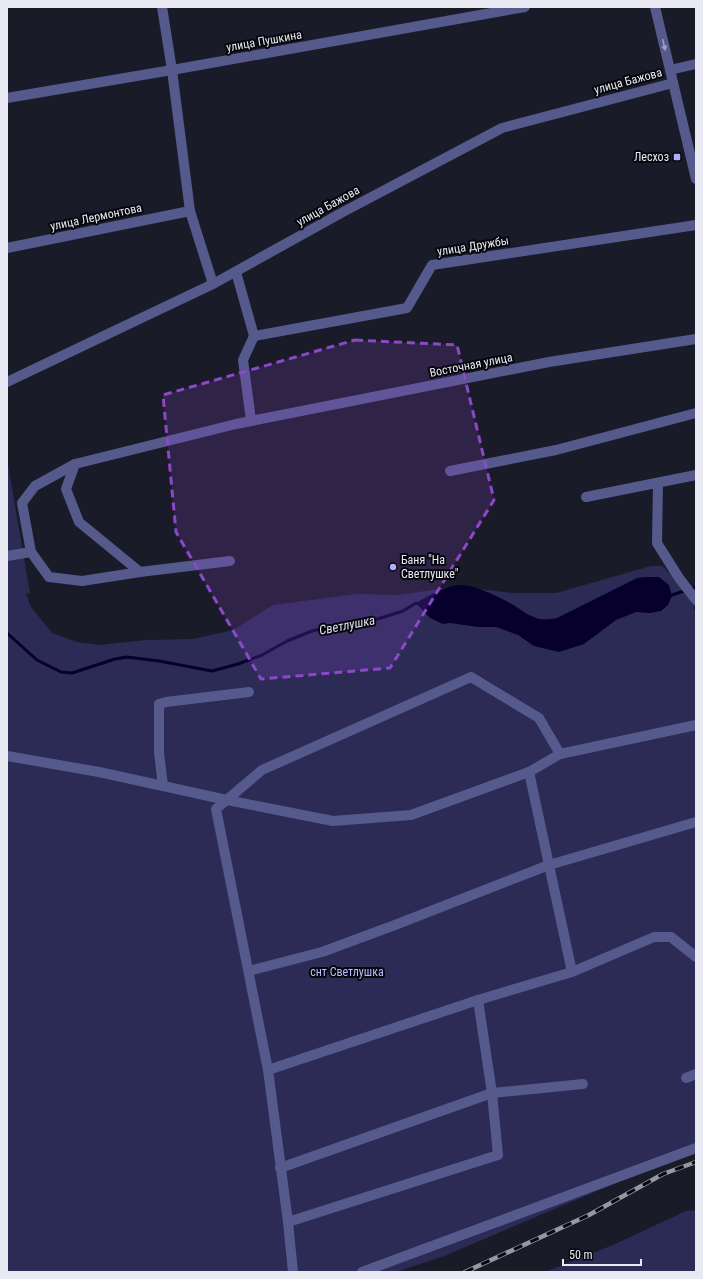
<svg xmlns="http://www.w3.org/2000/svg" width="703" height="1279" viewBox="0 0 703 1279" font-family="'Roboto Condensed',sans-serif">
  <style>
    .green { fill: #2b2b56 }
    .water { fill: #07002d }
    .lines { fill: none; stroke-linecap: round; stroke-linejoin: round }
    .stream { stroke: #07002d; stroke-width: 3 }
    .minor { stroke: #56598c; stroke-width: 10 }
    .rail-casing { stroke: #9697a2; stroke-width: 4.5 }
    .rail { stroke: #06070c; stroke-width: 3; stroke-dasharray: 9; stroke-linecap: butt }
    .oneway { fill: #9fa1c0 }
    .marked { fill: #8b48c7; fill-opacity: 0.2; stroke: #8b48c7; stroke-width: 3; stroke-dasharray: 8 5; stroke-linejoin: round }
    .poi-dot { fill: #aab0fb; stroke: #06070c; stroke-width: 1.5 }
    .labels { text-anchor: middle; dominant-baseline: central; stroke-width: 4; stroke-linejoin: round; paint-order: stroke }
    .street-label { font-size: 12px; fill: #e8e9f3; stroke: #06070c }
    .poi-label { font-size: 12px; fill: #e8e9f3; stroke: #06070c; text-anchor: end }
    .park-label { font-size: 12px; fill: #b9befe; stroke: #06070c }
    .water-label { font-size: 13px; font-style: italic; fill: #dee0f6; stroke: #06070c }
  </style>
  <rect width="100%" height="100%" fill="#1a1b29"/>
  <g class="green">
    <path d="M7,459L30,593L26,594L31,607L52,633L77,642L100,645L146,640L193,639L233,630L273,605L357,594L399,595L464,585L478,589L512,593H556L651,566H662L687,590L696,602L693,609H696V1149L444,1256L396,1272H7Z"/>
    <path d="M696,1210V1272H545L613,1245L686,1211Z"/>
  </g>
  <path class="water" d="M645,577H659L669,585L672,596L668,605L661,611L650,613L636,612L616,620L584,644L559,652L534,646L518,635L496,627H478L450,623L443,624L430,618L416,603C430,595 447,584 464,585C478,586 503,599 515,606C532,617 537,622 557,618L637,578Z"/>
  <g class="lines">
    <g class="stream">
      <path d="M669,596L696,587"/>
      <path d="M7,633L37,660L61,672L72,673L115,659L127,657L159,661L212,671L238,664L262,655L287,641L312,631L338,625L371,621L403,611L416,603L419,604"/>
    </g>
    <g class="minor">
      <path d="M162,7L172,70L190,211L213,284"/>
      <path d="M655,7L696,179"/>
      <path d="M670,70L696,64"/>
      <path d="M7,98L172,70L525,7"/>
      <path d="M7,248L190,211"/>
      <path d="M236,272L254,336L243,360L251,420"/>
      <path d="M254,336L407,308L432,265L696,225"/>
      <path d="M7,382L213,284L343,212L502,128L673,83"/>
      <path d="M75,464L66,489L79,522L140,572"/>
      <path d="M450,471L556,450L696,413"/>
      <path d="M658,483L657,543L679,578L696,600"/>
      <path d="M586,497L696,475"/>
      <path d="M7,556L31,552"/>
      <path d="M230,561L140,572L82,581L49,577L31,552L22,503L35,486L75,464L236,424L549,362L696,339"/>
      <path d="M7,756L99,772L227,800L333,821L411,815L529,772L560,754L696,725"/>
      <path d="M529,772L572,972"/>
      <path d="M163,786L159,753V704L166,702L249,692"/>
      <path d="M249,971L322,952L395,925L549,865L696,822"/>
      <path d="M268,1070L478,1000L572,972L654,937H671L696,957"/>
      <path d="M686,1078L696,1074"/>
      <path d="M280,1168L492,1093L583,1084"/>
      <path d="M288,1222L498,1155L492,1093L478,1000"/>
      <path d="M293,1272L288,1222L268,1070L216,809L262,770L471,677L539,718L560,754"/>
      <path d="M362,1272L696,1148"/>
    </g>
    <g class="rail-casing">
      <path id="rail" d="M465,1272L589,1215L663,1174L696,1162"/>
    </g>
    <use href="#rail" class="rail"/>
  </g>
  <defs><path id="oneway-solid" d="M-6-.8H1V-3.2L6.5 0L1 3.2V.8H-6Z"/></defs>
  <use class="oneway" href="#oneway-solid" transform="translate(664 45) rotate(77)"/>
  <path class="marked" d="M355,340L457,345L494,500L390,668L261,679L176,532L163,395Z"/>
  <g class="poi-dot">
    <rect x="673" y="153" width="8" height="8" rx="2"/>
    <circle cx="393" cy="567" r="4"/>
  </g>
  <g class="labels">
    <g class="street-label">
      <text transform="translate(264 41) rotate(-10)">улица Пушкина</text>
      <text transform="translate(628 81) rotate(-15)">улица Бажова</text>
      <text transform="translate(328 206) rotate(-29)">улица Бажова</text>
      <text transform="translate(96 217) rotate(-12)">улица Лермонтова</text>
      <text transform="translate(473 246) rotate(-9)">улица Дружбы</text>
      <text transform="translate(471 365) rotate(-11)">Восточная улица</text>
    </g>
    <g class="poi-label">
      <text x="669" y="157">Лесхоз</text>
      <text x="401" y="560" text-anchor="start">Баня "На<tspan x="401" dy="14">Светлушке"</tspan></text>
    </g>
    <g class="park-label">
      <text x="347" y="972">снт Светлушка</text>
    </g>
    <g class="water-label">
      <text transform="translate(347 625) rotate(-11)">Светлушка</text>
    </g>
  </g>
  <rect width="703" height="1279" fill="none" stroke="#e8e9f3" stroke-width="16"/>
  <path d="M563 1259v6h78v-6" fill="none" stroke="#e8e9f3" stroke-width="2"/>
  <text x="569" y="1259" font-size="12" fill="#e8e9f3" stroke="#06070c" stroke-width="3" paint-order="stroke">50 m</text>
</svg>
